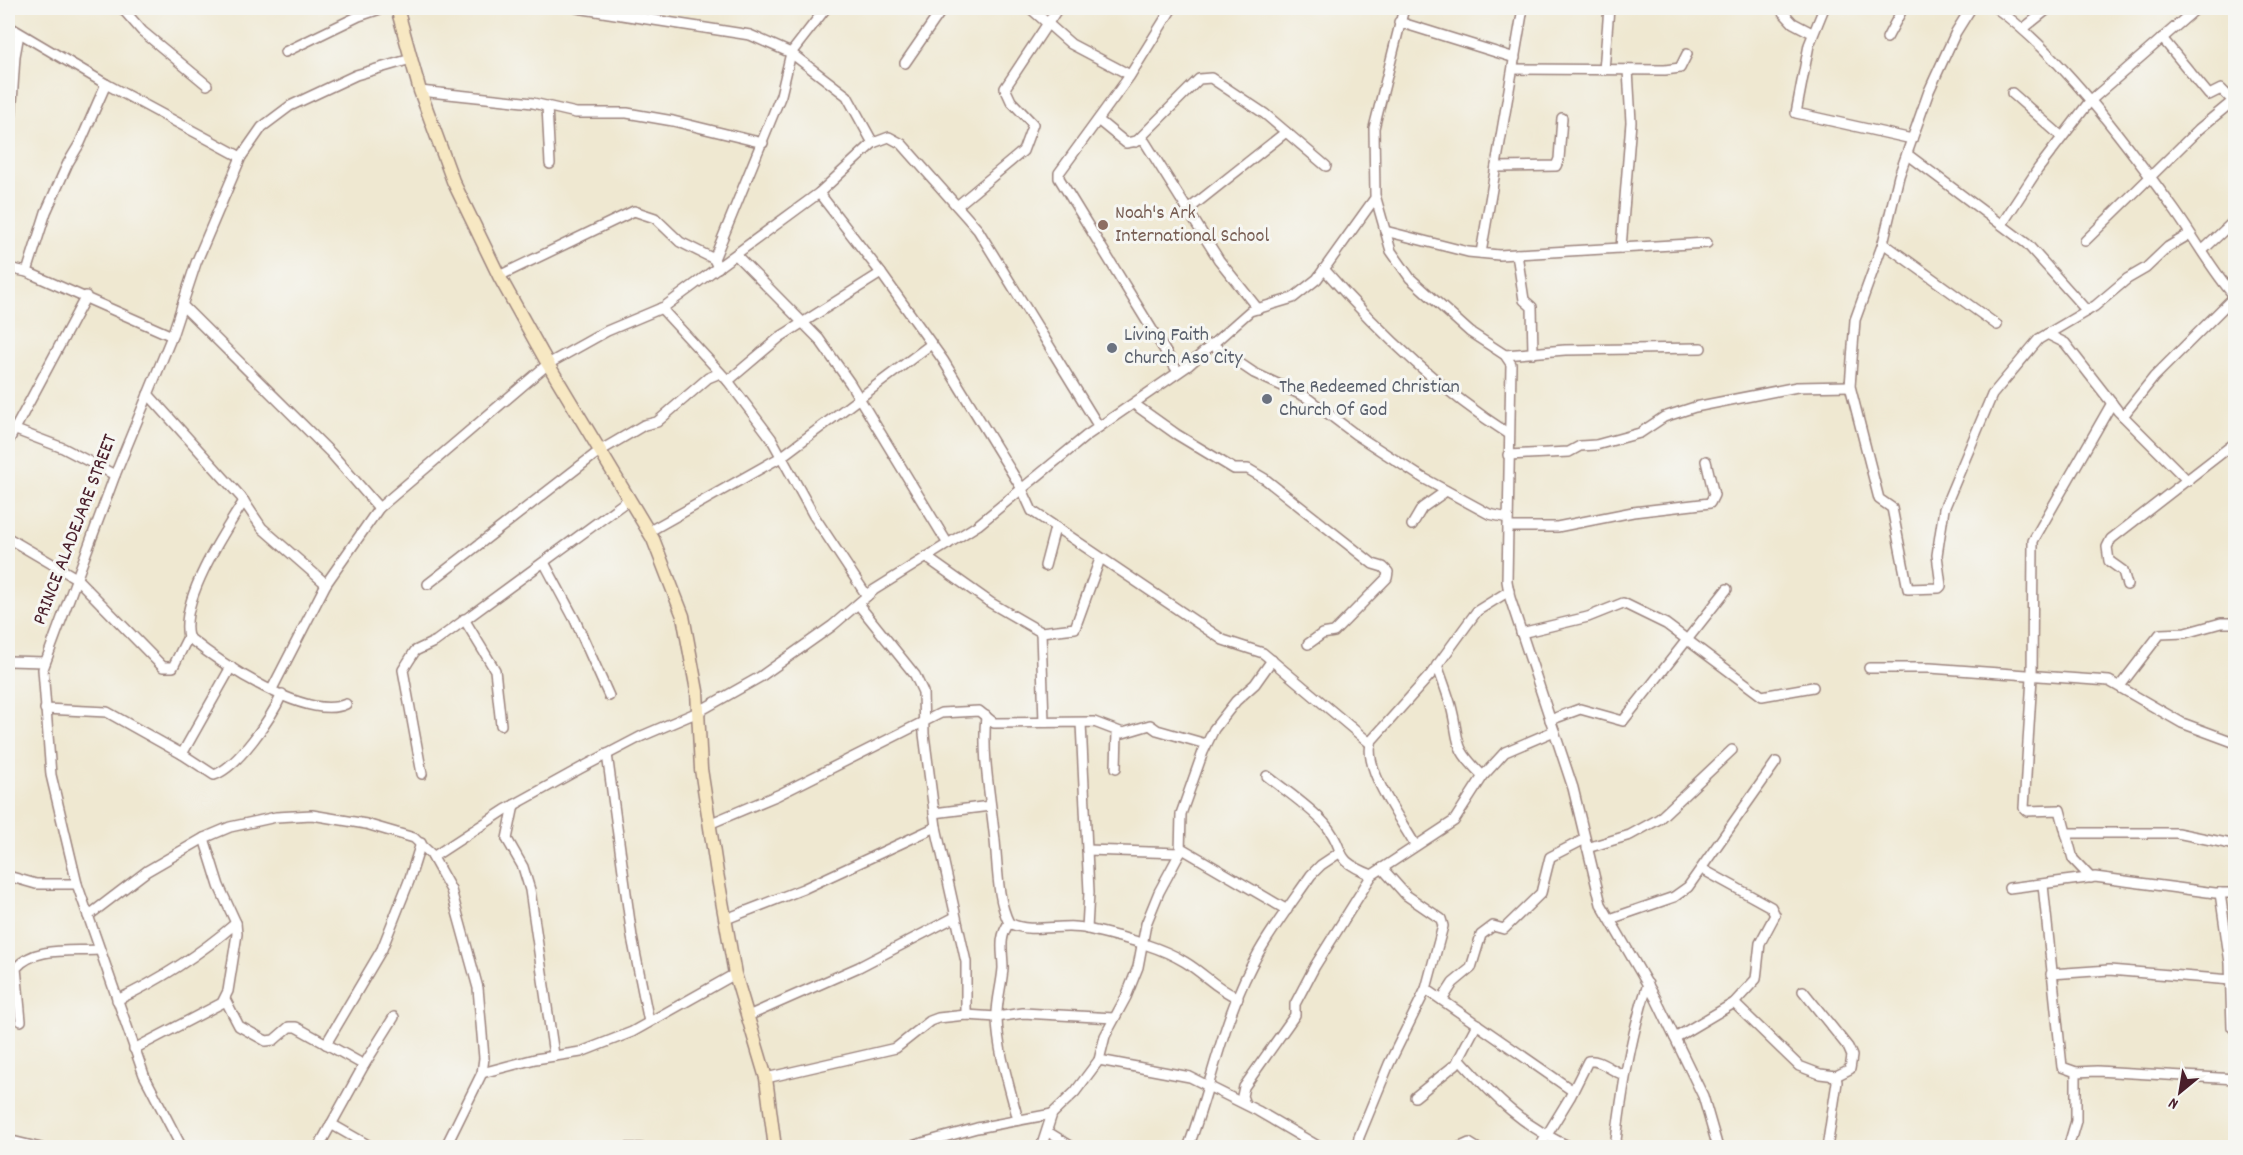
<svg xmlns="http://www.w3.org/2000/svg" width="2243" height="1155" viewBox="0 0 2243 1155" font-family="Dekko,sans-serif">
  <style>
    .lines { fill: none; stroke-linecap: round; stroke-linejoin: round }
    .street-casing { stroke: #9c847e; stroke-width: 12 }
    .secondary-casing { stroke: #9c847e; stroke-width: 15 }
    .street { stroke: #fff; stroke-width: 9 }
    .secondary { stroke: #f7e8c3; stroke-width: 12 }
    .education-dot { fill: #8d6e63; stroke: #f6f6f2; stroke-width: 2 }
    .worship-dot { fill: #6b7280; stroke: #f6f6f2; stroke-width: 2 }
    .labels { text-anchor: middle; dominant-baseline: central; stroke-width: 6; stroke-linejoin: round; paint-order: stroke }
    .education-label { font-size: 20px; fill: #785e54; stroke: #f6f6f2; text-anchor: start }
    .worship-label { font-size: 20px; fill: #5b616d; stroke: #f6f6f2; text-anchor: start }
    .street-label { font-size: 20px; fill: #4a1f2b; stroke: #f6f6f2 }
  </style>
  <rect width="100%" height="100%" fill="#f6f6f2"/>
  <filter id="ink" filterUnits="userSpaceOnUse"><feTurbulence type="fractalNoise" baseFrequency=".0167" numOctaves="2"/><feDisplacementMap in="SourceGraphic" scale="12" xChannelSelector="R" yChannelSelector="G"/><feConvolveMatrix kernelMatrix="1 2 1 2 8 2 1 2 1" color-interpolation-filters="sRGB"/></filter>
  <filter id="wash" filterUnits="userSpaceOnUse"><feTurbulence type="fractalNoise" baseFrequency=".008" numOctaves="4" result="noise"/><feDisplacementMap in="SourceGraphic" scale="24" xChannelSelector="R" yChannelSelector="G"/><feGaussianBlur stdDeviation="1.35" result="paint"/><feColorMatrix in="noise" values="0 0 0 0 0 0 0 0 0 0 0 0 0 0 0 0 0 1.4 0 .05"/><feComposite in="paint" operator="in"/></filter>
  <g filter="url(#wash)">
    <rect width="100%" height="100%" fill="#efe8d1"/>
  </g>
  <g filter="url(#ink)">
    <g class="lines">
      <g class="street-casing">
        <g id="street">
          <path d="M122,8L142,31L207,85"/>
          <path d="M577,8L750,35L791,53L847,96L873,143"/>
          <path d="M1030,8L1071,44L1130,75"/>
          <path d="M1172,8L1129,77L1059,173V178L1178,372"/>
          <path d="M1404,8L1374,128L1375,195L1391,251L1410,278L1470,332L1505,355L1511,364L1507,581L1510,598L1573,788L1601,904L1656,999L1703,1096L1718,1148"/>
          <path d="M1779,8L1793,23L1812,33"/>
          <path d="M1824,8L1809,45L1796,113L1912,139"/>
          <path d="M1971,8L1956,32L1929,91L1899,176L1883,243L1855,320L1850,386L1879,499L1892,508L1908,589L1939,588L1941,586L1937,555L1944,509L1992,395L2039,339L2095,306L2127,279L2146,268L2168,247L2190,234"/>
          <path d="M1996,8C2060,54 2126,143 2173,208C2194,237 2212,271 2236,298"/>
          <path d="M1399,22L1515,58"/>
          <path d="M8,26L106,84L241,157"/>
          <path d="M2024,28L2049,8"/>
          <path d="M1887,38L1903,8"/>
          <path d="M2162,38L2209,95L2221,89L2236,104"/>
          <path d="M285,52L359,16L383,8"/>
          <path d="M905,63L943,8"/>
          <path d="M1513,69L1665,70L1680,68L1687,54"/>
          <path d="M1604,70L1609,8"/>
          <path d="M420,91L533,103L576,113H627L673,121L763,143"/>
          <path d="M2012,93L2062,137"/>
          <path d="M547,106L550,164"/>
          <path d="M1098,120L1126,143L1142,140L1145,142L1219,260L1258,309"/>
          <path d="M10,133L15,56L19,34"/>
          <path d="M1136,142L1199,79L1211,78L1265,114L1326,166"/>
          <path d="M1907,154L2027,244L2087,311"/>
          <path d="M1496,167L1556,166L1559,159L1562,118"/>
          <path d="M819,193L881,273L943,360L1022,489L1032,511L1223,640L1263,653L1371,744"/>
          <path d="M957,206L1023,151L1033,124L1011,101L1005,88L1058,8"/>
          <path d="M1189,209L1286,132"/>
          <path d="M2002,224L2038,169L2090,101L2197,8"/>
          <path d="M1385,231L1468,252L1499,255L1707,243"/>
          <path d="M2085,241L2199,129L2233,101"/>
          <path d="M1883,243L1997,325"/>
          <path d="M1621,248L1631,122L1628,70"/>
          <path d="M2202,251L2236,219"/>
          <path d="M1481,253L1523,8"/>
          <path d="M1517,254L1524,300L1532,307L1533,353"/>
          <path d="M736,255L819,339L850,383L948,544"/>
          <path d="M8,268L27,272L172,336"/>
          <path d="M718,268L714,259L781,95L791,53L826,8"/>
          <path d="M1324,269C1377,330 1440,390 1509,434"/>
          <path d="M27,272L46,212L68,163L80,143L106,84"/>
          <path d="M499,276L634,211L655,218L680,242L714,259"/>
          <path d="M182,305L331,453L379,508"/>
          <path d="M661,308L728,381L771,438L814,516L867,596"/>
          <path d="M2047,334L2065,343L2118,411L2188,481"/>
          <path d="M1211,344L1254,373L1306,397L1355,434L1423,478L1489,514L1508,518"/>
          <path d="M1505,355L1565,350L1701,348"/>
          <path d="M728,381L780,337L881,273"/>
          <path d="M148,394L241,497L262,528L326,584"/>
          <path d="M1134,404L1176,434L1234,469H1248L1265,479L1373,564L1383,567L1388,572L1387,578L1334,632L1322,634L1308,644"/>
          <path d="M2123,416L2154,377L2234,297"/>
          <path d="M8,427L63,448L115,475"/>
          <path d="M8,442L86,296"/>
          <path d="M1508,455L1569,452L1580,446L1596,445L1640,433L1664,417L1695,407L1797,387L1850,386"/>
          <path d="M244,501C224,532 179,601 188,637C219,662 306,722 346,704"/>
          <path d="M1412,525L1422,508L1446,491"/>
          <path d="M1508,527H1557L1633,512L1710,503L1714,495L1706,461"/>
          <path d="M648,532L781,457L930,345"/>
          <path d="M8,538L76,578L163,667H173L188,637"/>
          <path d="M926,557L991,603L1041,632L1044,722"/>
          <path d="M545,564L575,620L609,696"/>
          <path d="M1045,566L1055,528"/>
          <path d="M428,584L598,452L644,425L657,422L708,378L720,373"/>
          <path d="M2127,585L2123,571L2109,561L2107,547L2111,539L2236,442"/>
          <path d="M858,604L915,675L923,692L924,734L936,827L966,962V1015"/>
          <path d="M464,619L495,670L501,725"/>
          <path d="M1041,632L1075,628L1100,559"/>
          <path d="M1521,633L1588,617L1623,603L1666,624L1762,696L1813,687"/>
          <path d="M8,661L45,662"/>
          <path d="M1437,665C1442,679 1447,692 1451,706C1461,744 1451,745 1483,776"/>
          <path d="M1869,668H1930L2109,681L2182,723L2236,743"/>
          <path d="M2120,686L2160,634L2185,633L2221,623H2236"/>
          <path d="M272,689L326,584L379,508L548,364L607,331L664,307L819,193L873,143L889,137L902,144L978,230L1099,427"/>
          <path d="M45,709L107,712L182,754L214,775C238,767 272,717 282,694"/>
          <path d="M986,716C982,755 990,794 994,832C998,861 996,897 1009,923C1033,935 1063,922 1088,929C1119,937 1158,945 1185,962C1205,974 1215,988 1238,998"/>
          <path d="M1550,720L1580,709L1623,721L1727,589"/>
          <path d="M1081,723L1089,892L1087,929"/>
          <path d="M182,754L231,667"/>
          <path d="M607,754L632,937L649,1022"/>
          <path d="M1116,768L1117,732"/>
          <path d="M422,774L403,670L415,651L436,641L628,500"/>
          <path d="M1267,776C1286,791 1309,806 1325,824C1349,853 1329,858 1372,875"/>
          <path d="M514,805L507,839L523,867L530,890L554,1055"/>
          <path d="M934,813L990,806"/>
          <path d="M709,824L778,795L941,713L979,711L994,723L1094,722L1123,733L1150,725L1157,730L1206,744"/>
          <path d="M2066,833H2177L2236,845"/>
          <path d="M1415,845C1402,821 1361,767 1372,740L1431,674L1477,611L1509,591"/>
          <path d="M1181,848L1287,910"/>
          <path d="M1587,848L1630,835L1659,819L1732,750"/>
          <path d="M1087,850L1180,853"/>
          <path d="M433,857L505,810L581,768L642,736L698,712L760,677L832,626L874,590L978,525L1086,436L1189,365L1250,311L1293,298L1317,279L1375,198"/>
          <path d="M8,876L36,884H77"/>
          <path d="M2091,878L2073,859L2060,810L2027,811L2024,808L2032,677L2033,541L2112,403"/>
          <path d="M2043,885L2062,1067L2076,1072L2097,1071L2236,1079"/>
          <path d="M2009,888L2095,877L2215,893H2236"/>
          <path d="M2220,893L2230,963L2232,1027L2236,1031"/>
          <path d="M88,916L147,871L204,838L230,827L276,817L312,815L366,824L414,838L431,854L451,890L478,988L484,1058L482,1073L445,1148"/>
          <path d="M726,919L803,889L936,827"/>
          <path d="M1610,919L1674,897L1688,887L1776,762"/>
          <path d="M1009,923C998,939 1003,951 1003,968C1002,985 996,1002 997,1019C998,1053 1010,1088 1018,1120"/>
          <path d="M2051,974L2109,970L2231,980"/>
          <path d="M1426,989L1573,1091"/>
          <path d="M225,999L239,1026L266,1041L274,1040L289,1027H296L364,1065"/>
          <path d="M117,1000C160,980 200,954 236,923"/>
          <path d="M1442,1000L1453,983L1471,968L1481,935L1493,926L1504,929L1541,893L1550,857L1585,839"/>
          <path d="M1734,1003L1799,1066L1820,1074L1836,1076L1850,1069L1852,1056L1848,1047L1803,991"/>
          <path d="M748,1016L859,967L955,917"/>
          <path d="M21,1021L16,968C35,946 71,952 98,950"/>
          <path d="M1675,1038L1734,1003L1756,979L1760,943L1775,915L1771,907L1702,869"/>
          <path d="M326,1044L382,949L409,881L421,843"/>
          <path d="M134,1049L222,1003L228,991L237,934L236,923L219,886L204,838"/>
          <path d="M1459,1058C1494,1097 1524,1128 1573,1148"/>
          <path d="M1099,1060L1190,1077L1258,1111L1321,1148"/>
          <path d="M482,1073L535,1059L581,1052L632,1032L735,974"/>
          <path d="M766,1078L896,1048L930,1021L938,1018L966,1015L997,1017L1023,1013L1114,1018"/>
          <path d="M1415,1097L1456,1064L1477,1024"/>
          <path d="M1245,1104L1242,1096L1244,1087L1295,1015V1004L1315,966L1372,875L1454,821L1483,776L1505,752L1554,731"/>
          <path d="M331,1124L373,1148"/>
          <path d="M1048,1132L1074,1148"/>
          <path d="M8,1140L41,1148"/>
          <path d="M182,1148L144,1075L77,884L51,775L43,669L115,475L172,336L196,263L241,157L262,127L290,106L356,75L411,59"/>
          <path d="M318,1148L364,1065L394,1017"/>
          <path d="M614,1148H641"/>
          <path d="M904,1148L977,1128L1052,1114"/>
          <path d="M1041,1148L1052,1114L1075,1092L1099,1060L1105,1036L1126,997L1138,967L1146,924L1159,892L1180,853L1181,814L1203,752L1214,729L1236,701L1255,684L1272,660"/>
          <path d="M1188,1148C1212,1084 1224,1012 1259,952C1274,926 1293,901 1311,875L1321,865L1339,853"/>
          <path d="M1357,1148L1359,1137L1389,1064L1426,989L1443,926L1441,919L1406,895L1382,868"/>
          <path d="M1458,1148L1469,1143L1477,1148"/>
          <path d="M1539,1148L1570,1097L1588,1061C1601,1059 1612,1072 1625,1075"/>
          <path d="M1615,1148C1622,1092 1630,1037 1648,984"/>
          <path d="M1827,1148L1837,1082L1836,1076"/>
          <path d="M2068,1148L2076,1121V1072"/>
        </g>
      </g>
      <g class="secondary-casing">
        <path id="secondary" d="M397,8L420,91L453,181L499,276L548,364L653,539L683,616L697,691L701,769L717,873L735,974L766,1078L775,1148"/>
      </g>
      <use href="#street" class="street"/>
      <use href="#secondary" class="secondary"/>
    </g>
  </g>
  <circle class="education-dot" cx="1103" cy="225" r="6"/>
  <g class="worship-dot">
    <circle cx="1112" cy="348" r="6"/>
    <circle cx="1267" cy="399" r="6"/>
  </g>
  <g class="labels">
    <g class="education-label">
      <text x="1115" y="214">Noah's Ark<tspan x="1115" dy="23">International School</tspan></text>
    </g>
    <g class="worship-label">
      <text x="1124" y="336">Living Faith<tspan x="1124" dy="23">Church Aso City</tspan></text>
      <text x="1279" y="388">The Redeemed Christian<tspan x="1279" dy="23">Church Of God</tspan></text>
    </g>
    <g class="street-label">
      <text transform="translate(76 530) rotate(-69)">PRINCE ALADEJARE STREET</text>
    </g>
  </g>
  <rect width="2243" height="1155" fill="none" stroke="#f6f6f2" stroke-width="30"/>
  <g transform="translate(2180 1092) rotate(210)" stroke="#f6f6f2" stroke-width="4.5" paint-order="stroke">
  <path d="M0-4.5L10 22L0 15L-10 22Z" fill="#4a1f2b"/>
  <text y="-9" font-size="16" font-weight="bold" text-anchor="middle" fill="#4a1f2b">N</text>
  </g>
</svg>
